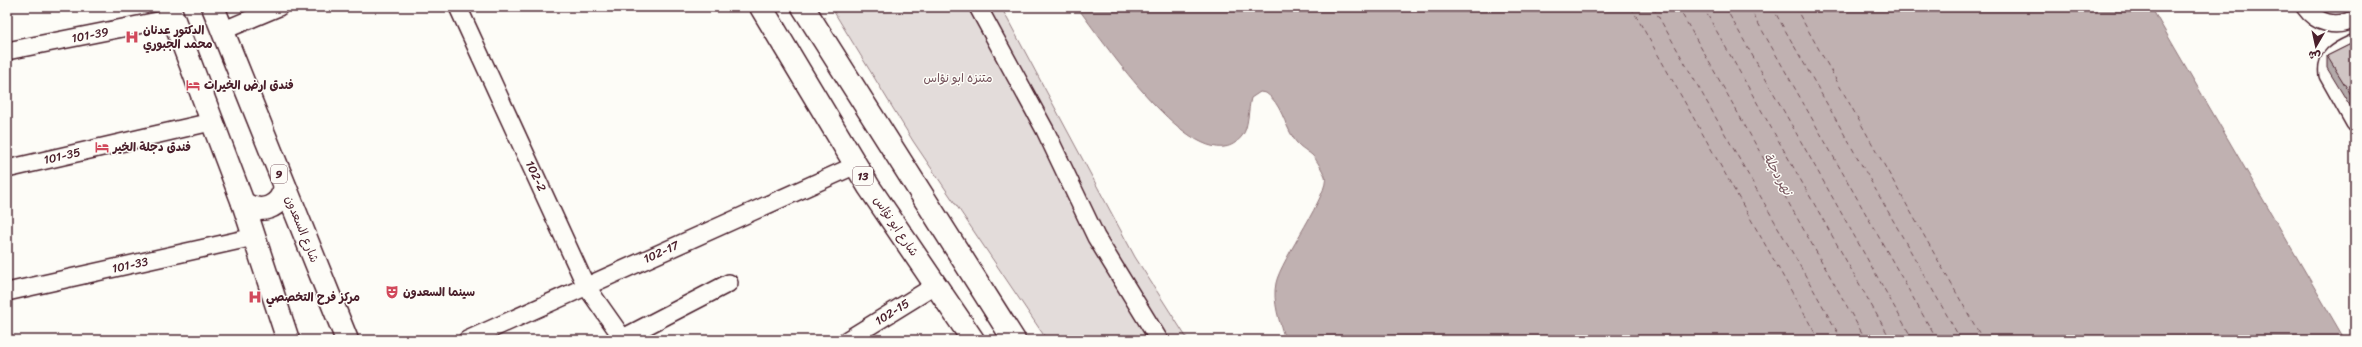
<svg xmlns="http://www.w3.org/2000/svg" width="2362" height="347" viewBox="0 0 2362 347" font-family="Sriracha,'Playpen Sans Arabic',sans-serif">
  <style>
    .green { fill: #e3dcda; stroke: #967e82 }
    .water { fill: #c0b1b1; stroke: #91777b }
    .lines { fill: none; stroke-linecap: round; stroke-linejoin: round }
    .ferry { stroke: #73525a; stroke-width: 1; stroke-dasharray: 5 4; stroke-linecap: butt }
    .street-casing { stroke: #4a1f2b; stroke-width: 20 }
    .primary-casing { stroke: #4a1f2b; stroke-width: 25 }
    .street { stroke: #fdfcf7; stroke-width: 17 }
    .primary { stroke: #fdfcf7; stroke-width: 22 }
    .wall { fill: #b3a9a9; stroke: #4a1f2b }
    .building { fill: #d0c5c4; stroke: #4a1f2b }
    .labels { text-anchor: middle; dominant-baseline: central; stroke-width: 3; stroke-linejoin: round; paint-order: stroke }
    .shield { fill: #fdfcf7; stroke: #806168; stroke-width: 1 }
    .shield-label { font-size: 11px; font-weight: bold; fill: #4a1f2b }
    .poi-label { font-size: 12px; font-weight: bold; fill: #4a1f2b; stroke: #fdfcf7; text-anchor: start }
    .street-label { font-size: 12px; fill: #4a1f2b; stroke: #fdfcf7 }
    .park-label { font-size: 12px; fill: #704e57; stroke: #fdfcf7 }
    .water-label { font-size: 13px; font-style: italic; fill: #73525a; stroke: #fdfcf7 }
  </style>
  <rect width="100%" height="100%" fill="#fdfcf7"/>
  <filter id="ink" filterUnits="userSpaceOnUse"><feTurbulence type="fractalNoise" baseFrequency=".025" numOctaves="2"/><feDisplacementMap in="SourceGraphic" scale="8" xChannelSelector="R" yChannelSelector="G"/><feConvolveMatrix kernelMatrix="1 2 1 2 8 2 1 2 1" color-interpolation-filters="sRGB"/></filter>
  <g filter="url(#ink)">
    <path class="green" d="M831,7H1001L1135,257L1188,340H1047L913,141Z"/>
    <path class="water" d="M1077,7H2151L2345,340H1285C1280,323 1272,301 1276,283C1281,259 1331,192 1325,176C1322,170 1317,160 1312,155C1306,150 1298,146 1294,139C1284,124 1281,103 1266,93L1260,92L1251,98C1248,109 1249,128 1242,136C1201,190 1099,35 1077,7Z"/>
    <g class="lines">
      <g class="ferry">
        <path d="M1631,7L1819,340"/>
        <path d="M1653,7L1842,340"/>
        <path d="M1678,7L1866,340"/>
        <path d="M1703,7L1891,340"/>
        <path d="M1725,7L1913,340"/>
        <path d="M1749,7L1937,340"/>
        <path d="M1772,7L1961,340"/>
        <path d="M1795,7L1983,340"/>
      </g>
      <g class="street-casing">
        <g id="street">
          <path d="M458,7L586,286L624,340"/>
          <path d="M978,7L1045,130L1096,237L1159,340"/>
          <path d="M2305,7C2317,24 2336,28 2355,19"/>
          <path d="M222,31L279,7"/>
          <path d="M2355,43C2340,50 2325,55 2328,75L2355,123"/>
          <path d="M7,51L173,18"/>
          <path d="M7,169L211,122"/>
          <path d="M7,292L254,237"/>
          <path d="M623,338L729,283"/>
          <path d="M467,340L856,165"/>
          <path d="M847,340L936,285"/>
        </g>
      </g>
      <g class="primary-casing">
        <g id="primary">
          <path d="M169,7L243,203L288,340"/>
          <path d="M213,7L347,340"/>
          <path d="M761,7L869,187L973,340"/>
          <path d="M803,7L1014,340"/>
          <path d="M243,203C261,215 280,208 285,187"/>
        </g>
      </g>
      <use href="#street" class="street"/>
      <use href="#primary" class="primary"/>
    </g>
    <path class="wall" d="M2355,42V114L2327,68V56Z"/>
    <path class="building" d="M2355,42V101L2327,56Z"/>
  </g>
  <defs>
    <g id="hospital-bare" transform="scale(1.08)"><path d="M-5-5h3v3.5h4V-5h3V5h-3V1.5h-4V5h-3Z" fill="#d1495b" stroke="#fdfcf7" stroke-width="2.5" paint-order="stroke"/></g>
    <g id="hotel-bare" transform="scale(1.08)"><path d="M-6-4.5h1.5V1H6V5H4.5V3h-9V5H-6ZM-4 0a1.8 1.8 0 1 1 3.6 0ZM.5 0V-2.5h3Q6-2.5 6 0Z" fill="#d1495b" stroke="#fdfcf7" stroke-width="2.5" paint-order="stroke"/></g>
    <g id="theatre-bare" transform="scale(1.08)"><path d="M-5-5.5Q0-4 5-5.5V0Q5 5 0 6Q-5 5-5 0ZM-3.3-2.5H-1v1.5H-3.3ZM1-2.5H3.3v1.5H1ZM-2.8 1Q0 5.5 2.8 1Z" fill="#d1495b" stroke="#fdfcf7" stroke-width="2.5" paint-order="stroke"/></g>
  </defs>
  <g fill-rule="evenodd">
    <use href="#hospital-bare" x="132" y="37"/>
    <use href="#hotel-bare" x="193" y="85"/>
    <use href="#hotel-bare" x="102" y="147"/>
    <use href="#theatre-bare" x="392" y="292"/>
    <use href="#hospital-bare" x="255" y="297"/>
  </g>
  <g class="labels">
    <g class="shield">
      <rect x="271" y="165" width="16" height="18" rx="3"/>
      <rect x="853" y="167" width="20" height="18" rx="3"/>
    </g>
    <g class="shield-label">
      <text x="279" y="174">9</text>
      <text x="863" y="176">13</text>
    </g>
    <g class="poi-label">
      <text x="143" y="30">الدكتور عدنان<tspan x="143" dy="14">محمد الجبوري</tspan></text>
      <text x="204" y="85">فندق ارض الخيرات</text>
      <text x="113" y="147">فندق دجلة الخير</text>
      <text x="403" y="292">سينما السعدون</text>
      <text x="266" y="297">مركز فرح التخصصي</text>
    </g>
    <g class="street-label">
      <text transform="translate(90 35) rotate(-11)">101-39</text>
      <text transform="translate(62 156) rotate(-13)">101-35</text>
      <text transform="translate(536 176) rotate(65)">102-2</text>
      <text transform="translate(896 226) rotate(56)">شارع ابو نؤاس</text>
      <text transform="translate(302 229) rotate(68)">شارع السعدون</text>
      <text transform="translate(661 252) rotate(-24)">102-17</text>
      <text transform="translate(130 265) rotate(-12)">101-33</text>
      <text transform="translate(892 312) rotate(-32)">102-15</text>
    </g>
    <g class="park-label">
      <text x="958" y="78">متنزه ابو نؤاس</text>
    </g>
    <g class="water-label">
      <text transform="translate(1778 174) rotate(61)">نهر دجلة</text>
    </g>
  </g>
  <rect width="2362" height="347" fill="none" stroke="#fdfcf7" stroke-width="24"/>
  <rect x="12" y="12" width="2338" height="323" fill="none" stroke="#4a1f2b" stroke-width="1.5" filter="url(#ink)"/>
  <g transform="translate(2316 46) rotate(189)" stroke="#fdfcf7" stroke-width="3" paint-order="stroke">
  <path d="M0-3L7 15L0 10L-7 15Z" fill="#4a1f2b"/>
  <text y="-6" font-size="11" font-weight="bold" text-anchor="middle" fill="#4a1f2b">ش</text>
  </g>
</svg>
